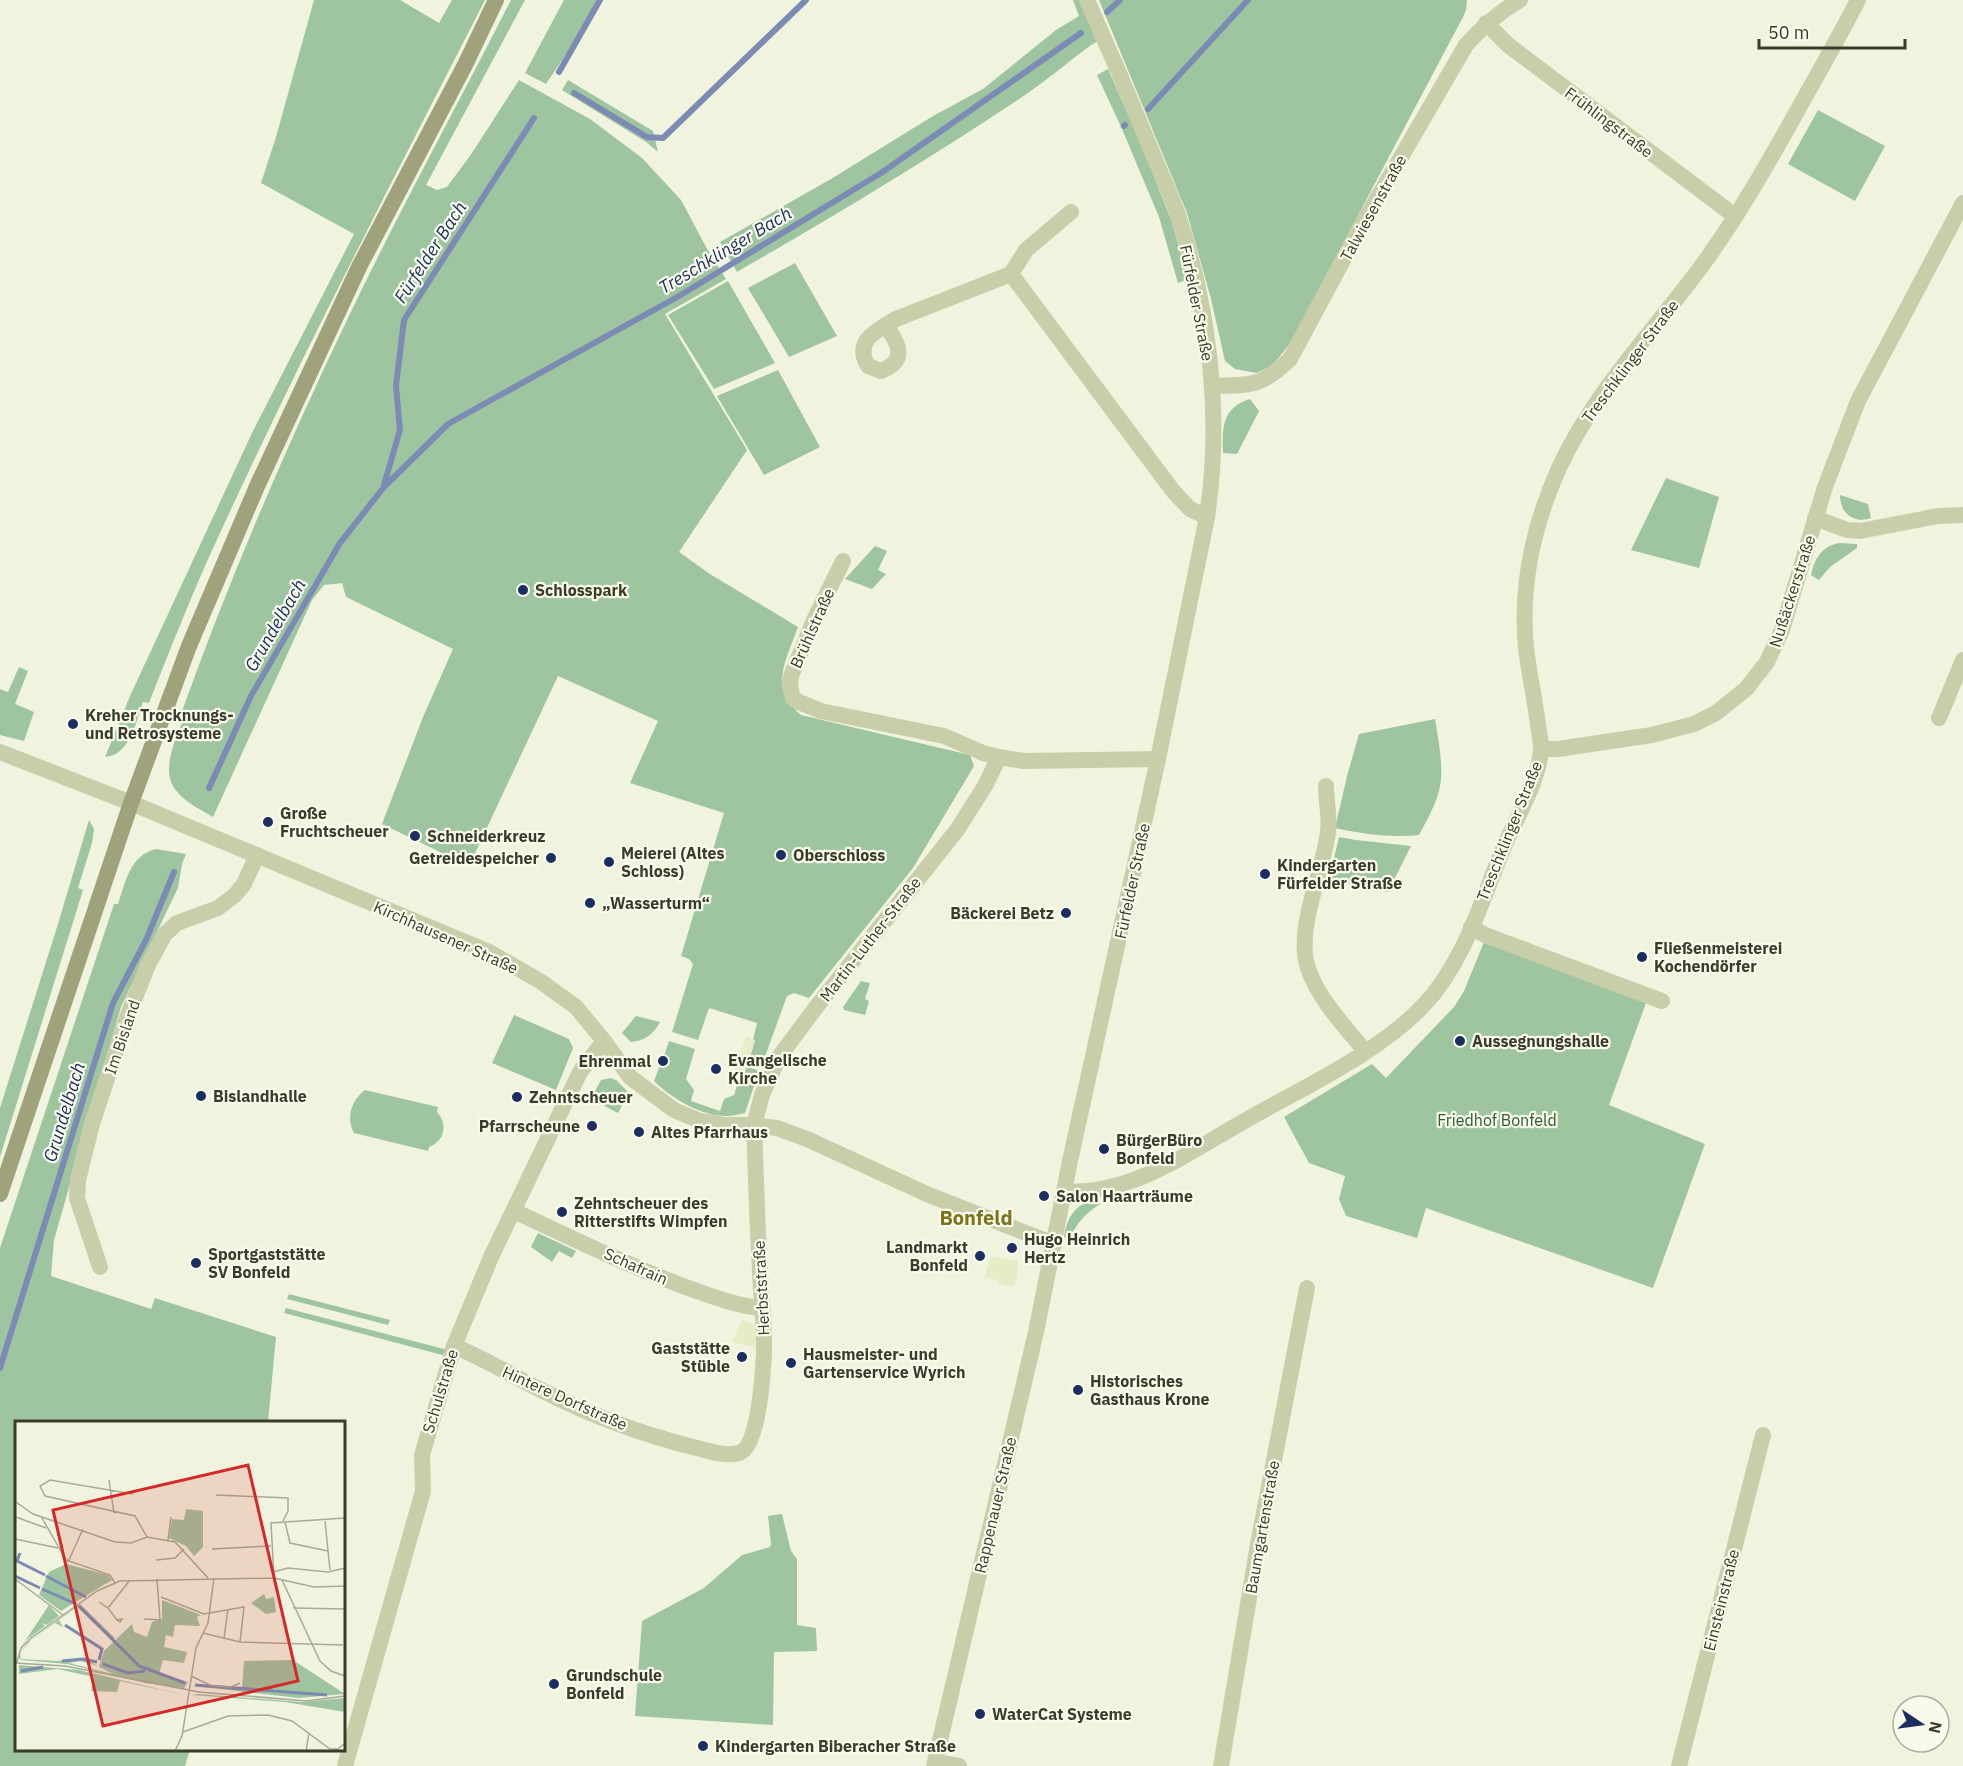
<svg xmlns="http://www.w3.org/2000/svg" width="1963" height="1766" viewBox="0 0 1963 1766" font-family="'IBM Plex Sans',sans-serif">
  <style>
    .green { fill: #9ec59f }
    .plaza { fill: #e4edc6 }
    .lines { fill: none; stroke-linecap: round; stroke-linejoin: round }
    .stream { stroke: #7c8bb3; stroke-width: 6 }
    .minor { stroke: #c9ceaa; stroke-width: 16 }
    .tertiary { stroke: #c9ceaa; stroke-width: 16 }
    .secondary { stroke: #a0a27b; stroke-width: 16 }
    .poi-dot { fill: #1c2d5f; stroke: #f8fbec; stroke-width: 2 }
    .labels { text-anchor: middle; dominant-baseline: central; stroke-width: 4.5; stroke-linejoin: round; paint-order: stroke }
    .street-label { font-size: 16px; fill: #3b3b2a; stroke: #f8fbec }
    .poi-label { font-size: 16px; font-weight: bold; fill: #3b3b2a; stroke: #f8fbec; text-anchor: start }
    .park-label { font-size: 16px; fill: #2c5b2e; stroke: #f8fbec }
    .water-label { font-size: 18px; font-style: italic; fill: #1c2d5f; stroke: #f8fbec }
    .quarter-label { font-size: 20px; font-weight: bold; fill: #7c741c; stroke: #f8fbec }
    .inset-river { fill: none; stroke: #7c8bb3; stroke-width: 3 }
    .inset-road { fill: none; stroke: #a8aa97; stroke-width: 1.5 }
    .view { fill: #d62828; fill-opacity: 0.15; stroke: #d62828; stroke-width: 3 }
    .inset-edge { fill: none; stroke: #3b3b2a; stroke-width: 3 }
  </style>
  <rect width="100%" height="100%" fill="#f0f4df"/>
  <g class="green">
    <path d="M314,0H400L439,23L452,0H485C393,180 299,360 215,544C191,596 170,650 149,703L143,702C136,722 130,755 105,757L130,696L252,433L354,234L261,183L276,137Z"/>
    <path d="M511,0H525L426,185L437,190L447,187L472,153L519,80L590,119L642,158L681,200L706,247L726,279L665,314L747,450L679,552L710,574L798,627C786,661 768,688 801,715L970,755L974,766L913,868L809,998L794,993L787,996L763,1062L750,1057L755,1041L753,1040L757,1023L709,1008L698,1040L672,1032L693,964L689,959L681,956L724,813L630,783L658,721L558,676L469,866L382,824L423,717L453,649L346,597L342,583L324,585L312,600L213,817C201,810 183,801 175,789C160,769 177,736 185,716L181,714C229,580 286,447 348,318C399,211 457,106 511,0Z"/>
    <path d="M564,0H602L546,84L525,73Z"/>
    <path d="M1073,0H1080L1098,41L1091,45C1068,62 1046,81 1022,97C929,159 834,216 737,272L720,242L831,179L933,116L983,89L1056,30L1079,16Z"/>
    <path d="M1099,0H1467L1466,10L1463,17L1291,342L1273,365L1257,373L1235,369L1225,361L1211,299L1187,213Z"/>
    <path d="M1108,69L1142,146L1172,222L1188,279L1178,283L1159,217L1122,129L1097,75Z"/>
    <path d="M568,80L653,131L658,152L646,142L562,90Z"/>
    <path d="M1818,110L1885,146L1855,201L1788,164Z"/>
    <path d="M795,263L837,336L789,357L748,288Z"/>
    <path d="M728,281L775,363L714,389L668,315Z"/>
    <path d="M778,370L820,447L764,475L717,396Z"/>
    <path d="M1250,399L1259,411L1237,454L1223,453C1222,427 1222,408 1250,399Z"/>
    <path d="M1666,478L1719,497L1699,568L1631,550Z"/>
    <path d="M1840,495L1868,504L1871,518C1853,524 1840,513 1840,495Z"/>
    <path d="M1839,543L1857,544V548L1830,567L1819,580L1811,575C1815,558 1821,547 1839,543Z"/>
    <path d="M875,546L887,551L878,570L886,574L872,589L845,579Z"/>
    <path d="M19,667L28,671L15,704L34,712L24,741L0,735V689L8,692Z"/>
    <path d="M1435,719C1438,737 1444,769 1440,786C1437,803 1427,820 1419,835C1390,838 1363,834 1335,828L1347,776L1359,734Z"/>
    <path d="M89,820L94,829L92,843L78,888L83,890L0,1157V1108L58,924Z"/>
    <path d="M1339,837L1356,840L1411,846L1388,892L1329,879Z"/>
    <path d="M156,849L186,854L182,864L178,888L121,1007L54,1240L51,1276L151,1309L155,1298L276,1337L268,1422H16V1750H190L185,1766H0V1248L114,904H118C126,881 130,855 156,849Z"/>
    <path d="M1484,942L1646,1003L1609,1105L1705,1144L1653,1288L1426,1208L1417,1238L1346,1216L1339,1199L1345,1176L1309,1163L1284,1117L1372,1064L1386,1078L1454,1007L1464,991Z"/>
    <path d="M861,981L870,983L865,999L869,1001L865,1015L844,1010L843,1007Z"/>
    <path d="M514,1015L569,1039L573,1048L556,1090L492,1063Z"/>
    <path d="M636,1016L660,1022C654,1034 644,1041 631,1042L622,1033Z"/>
    <path d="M669,1041L695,1049L686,1079L694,1090L691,1101L720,1111L724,1099L734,1095L739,1079L742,1080L747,1066L759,1071L745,1113C739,1114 733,1116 726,1116C702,1116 675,1100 657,1084L654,1081L660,1065L663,1066L666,1058L664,1056Z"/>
    <path d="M610,1078L616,1080L629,1093L618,1113L591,1099L601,1080Z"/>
    <path d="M365,1090L438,1107L437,1112C448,1124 445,1141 429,1147L428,1151L354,1133C346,1117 351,1101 365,1090Z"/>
    <path d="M1086,1203L1099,1202L1100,1204C1086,1213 1076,1223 1070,1239L1064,1237C1066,1223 1072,1208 1086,1203Z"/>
    <path d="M538,1233L576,1251L572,1258L559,1251L552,1262L531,1247Z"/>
    <path d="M289,1294L390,1320L388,1325L287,1299Z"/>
    <path d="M286,1308L448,1350L446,1356L284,1313Z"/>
    <path d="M782,1514L791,1551L797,1559V1625L816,1628L817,1651L774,1652L773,1725L635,1716L642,1621L704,1588L742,1555L770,1547L771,1544L768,1516Z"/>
  </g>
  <g class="plaza">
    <path d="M746,1037L755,1040L742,1081L733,1078Z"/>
    <path d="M991,1256L1018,1261L1017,1274L1018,1275L1014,1287L997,1283L998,1280L985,1277Z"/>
    <path d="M742,1319L755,1325L757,1331V1350L751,1346L732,1342Z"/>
  </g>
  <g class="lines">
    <g class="stream">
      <path d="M1107,12L1120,0"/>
      <path d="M559,72L600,0"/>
      <path d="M574,93L647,137L663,138L806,0"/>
      <path d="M1148,109L1248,0"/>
      <path d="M1124,126L1125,125"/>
      <path d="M384,485L400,430L396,386L404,320L534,118"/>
      <path d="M209,788L251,696L340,543L384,487L448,424L679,296L881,173L1081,33"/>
      <path d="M0,1368L113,1003L146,940L174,872"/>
    </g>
    <g class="minor">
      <path d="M1486,23L1508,45L1735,216"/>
      <path d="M1071,212L1026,250L1011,274L1173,491L1190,509L1207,517"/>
      <path d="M885,325C899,343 908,361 881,371L868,366C853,341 877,330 896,319L1011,274"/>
      <path d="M1213,386C1252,385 1261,387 1290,359L1364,221L1466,45C1482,27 1499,12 1520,0"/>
      <path d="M1815,518L1847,530L1860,531L1938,516L1963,515"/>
      <path d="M843,561L814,620L791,676L790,687L793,698L799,702L821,711L944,736L983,753L999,757L1024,761L1158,759"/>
      <path d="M1939,718L1963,660"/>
      <path d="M1541,749H1558L1652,735L1694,724L1716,713L1746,689L1767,662L1782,630L1825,487L1858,401L1963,203"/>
      <path d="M1326,786C1326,801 1330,818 1328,832C1323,872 1295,930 1308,968C1317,997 1346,1028 1365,1051"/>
      <path d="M131,803L489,952L540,981L576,1007L604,1041L630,1077L674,1110L700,1121L724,1125H754L777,1128L807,1139L929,1195L1054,1244"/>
      <path d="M1471,927L1485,935L1662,1001"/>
      <path d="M1064,1192C1091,1193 1114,1188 1139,1178C1177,1163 1212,1139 1248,1119C1304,1087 1378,1053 1423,1006C1465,962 1482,898 1506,842C1518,815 1540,778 1541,748C1541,741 1539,732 1538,725C1535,699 1529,674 1526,648C1520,586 1533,526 1559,468C1595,390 1656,329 1706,260C1739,214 1767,165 1795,115C1816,77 1838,39 1858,0"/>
      <path d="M514,1211C572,1238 631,1267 691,1289C714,1297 737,1306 762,1308"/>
      <path d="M100,1267L77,1198L78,1180L92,1124L128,1015L148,965L165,934L177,923L218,908L235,895L244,884L257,855"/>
      <path d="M454,1346C485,1359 513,1376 543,1391C592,1416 644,1435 697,1448C709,1451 729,1458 741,1452C759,1444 763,1372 764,1353C765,1326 761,1298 760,1271C757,1223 756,1174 754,1125L762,1095L779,1057L817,1006L957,830L985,786L999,757"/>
      <path d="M936,1762L959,1766"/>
      <path d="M345,1766L423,1491L422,1455L454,1346L491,1257L580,1072L604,1041"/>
      <path d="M934,1766L1036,1332L1070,1161L1158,759L1207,517C1222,417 1210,311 1178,215C1170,192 1159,170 1150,147C1130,98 1109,49 1087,0"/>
      <path d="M1221,1766L1258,1544L1307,1288"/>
      <path d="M1679,1766L1763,1435"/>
    </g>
    <path class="tertiary" d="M0,752L131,803"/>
    <path class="secondary" d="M0,1194L131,803L189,646L258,484L359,267L466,63L496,0"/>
  </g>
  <g class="poi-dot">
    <circle cx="523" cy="590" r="6"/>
    <circle cx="73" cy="724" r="6"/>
    <circle cx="268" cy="822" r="6"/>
    <circle cx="415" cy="836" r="6"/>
    <circle cx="781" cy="855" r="6"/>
    <circle cx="551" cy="858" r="6"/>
    <circle cx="609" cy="862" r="6"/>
    <circle cx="1265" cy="874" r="6"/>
    <circle cx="590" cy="903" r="6"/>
    <circle cx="1066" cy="913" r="6"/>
    <circle cx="1642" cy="957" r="6"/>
    <circle cx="1460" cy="1041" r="6"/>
    <circle cx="663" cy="1061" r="6"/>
    <circle cx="716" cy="1069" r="6"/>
    <circle cx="201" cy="1096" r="6"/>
    <circle cx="517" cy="1097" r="6"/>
    <circle cx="592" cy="1126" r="6"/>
    <circle cx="639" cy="1132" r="6"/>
    <circle cx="1104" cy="1149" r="6"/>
    <circle cx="1044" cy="1196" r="6"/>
    <circle cx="562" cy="1212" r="6"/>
    <circle cx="1012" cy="1248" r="6"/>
    <circle cx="980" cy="1256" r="6"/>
    <circle cx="196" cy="1263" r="6"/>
    <circle cx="742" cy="1357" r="6"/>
    <circle cx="791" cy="1363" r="6"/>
    <circle cx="1078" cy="1390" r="6"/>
    <circle cx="554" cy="1684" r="6"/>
    <circle cx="980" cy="1714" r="6"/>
    <circle cx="703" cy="1746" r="6"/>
  </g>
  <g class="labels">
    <g class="street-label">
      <text transform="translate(1609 122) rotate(37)">Frühlingstraße</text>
      <text transform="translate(1373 208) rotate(-61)">Talwiesenstraße</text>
      <text transform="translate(1197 303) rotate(79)">Fürfelder Straße</text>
      <text transform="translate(1630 361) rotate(-53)">Treschklinger Straße</text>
      <text transform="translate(1792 591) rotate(-72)">Nußäckerstraße</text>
      <text transform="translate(812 628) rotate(-66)">Brühlstraße</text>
      <text transform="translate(1509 831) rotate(-68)">Treschklinger Straße</text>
      <text transform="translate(1132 881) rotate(-78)">Fürfelder Straße</text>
      <text transform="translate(446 937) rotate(24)">Kirchhausener Straße</text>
      <text transform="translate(870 939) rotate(-52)">Martin-Luther-Straße</text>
      <text transform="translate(122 1037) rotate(-71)">Im Bisland</text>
      <text transform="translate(636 1266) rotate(24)">Schafrain</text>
      <text transform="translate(761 1288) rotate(-93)">Herbststraße</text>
      <text transform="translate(440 1391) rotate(-73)">Schulstraße</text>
      <text transform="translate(565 1398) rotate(24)">Hintere Dorfstraße</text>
      <text transform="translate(995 1505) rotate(-77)">Rappenauer Straße</text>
      <text transform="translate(1262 1527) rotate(-80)">Baumgartenstraße</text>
      <text transform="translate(1721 1600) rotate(-76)">Einsteinstraße</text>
    </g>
    <g class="poi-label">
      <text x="535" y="590">Schlosspark</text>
      <text x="85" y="715">Kreher Trocknungs-<tspan x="85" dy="18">und Retrosysteme</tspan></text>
      <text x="280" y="813">Große<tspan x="280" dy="18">Fruchtscheuer</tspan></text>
      <text x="427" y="836">Schneiderkreuz</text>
      <text x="621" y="853">Meierei (Altes<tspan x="621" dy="18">Schloss)</tspan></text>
      <text x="793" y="855">Oberschloss</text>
      <text x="539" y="858" text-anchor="end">Getreidespeicher</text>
      <text x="1277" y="865">Kindergarten<tspan x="1277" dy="18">Fürfelder Straße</tspan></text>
      <text x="602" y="903">„Wasserturm“</text>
      <text x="1054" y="913" text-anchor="end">Bäckerei Betz</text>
      <text x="1654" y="948">Fließenmeisterei<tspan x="1654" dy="18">Kochendörfer</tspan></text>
      <text x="1472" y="1041">Aussegnungshalle</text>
      <text x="728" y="1060">Evangelische<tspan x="728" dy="18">Kirche</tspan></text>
      <text x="651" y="1061" text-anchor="end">Ehrenmal</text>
      <text x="213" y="1096">Bislandhalle</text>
      <text x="529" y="1097">Zehntscheuer</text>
      <text x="580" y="1126" text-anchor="end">Pfarrscheune</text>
      <text x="651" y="1132">Altes Pfarrhaus</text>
      <text x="1116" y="1140">BürgerBüro<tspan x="1116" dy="18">Bonfeld</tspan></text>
      <text x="1056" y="1196">Salon Haarträume</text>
      <text x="574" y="1203">Zehntscheuer des<tspan x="574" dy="18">Ritterstifts Wimpfen</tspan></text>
      <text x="1024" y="1239">Hugo Heinrich<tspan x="1024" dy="18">Hertz</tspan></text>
      <text x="968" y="1247" text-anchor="end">Landmarkt<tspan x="968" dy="18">Bonfeld</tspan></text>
      <text x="208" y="1254">Sportgaststätte<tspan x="208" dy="18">SV Bonfeld</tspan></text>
      <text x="730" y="1348" text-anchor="end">Gaststätte<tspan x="730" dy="18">Stüble</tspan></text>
      <text x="803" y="1354">Hausmeister- und<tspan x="803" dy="18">Gartenservice Wyrich</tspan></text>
      <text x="1090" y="1381">Historisches<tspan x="1090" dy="18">Gasthaus Krone</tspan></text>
      <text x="566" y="1675">Grundschule<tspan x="566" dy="18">Bonfeld</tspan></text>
      <text x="992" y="1714">WaterCat Systeme</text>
      <text x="715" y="1746">Kindergarten Biberacher Straße</text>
    </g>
    <g class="park-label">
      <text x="1497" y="1120">Friedhof Bonfeld</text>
    </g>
    <g class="water-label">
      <text transform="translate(725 250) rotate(-31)">Treschklinger Bach</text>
      <text transform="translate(430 252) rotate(-57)">Fürfelder Bach</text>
      <text transform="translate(275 625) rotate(-60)">Grundelbach</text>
      <text transform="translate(64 1112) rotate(-73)">Grundelbach</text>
    </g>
    <g class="quarter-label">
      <text x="976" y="1217">Bonfeld</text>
    </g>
  </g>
  <g transform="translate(15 1421)">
    <rect width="330" height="330" fill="#f0f4df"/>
    <path d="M171,88L188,90V126L179,135L171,125L154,117L157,98L169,99ZM51,143L93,154L97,159L46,190L24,174L34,151ZM249,173L251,178L259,176L261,191L251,193L236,182ZM147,179L186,194L182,196L185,205L160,204L158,216L151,214L149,226L172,231L169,242L148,239L144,253L173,261L169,267L130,262L52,243L7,239L4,237L5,232L13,221L65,183L100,217L97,219L62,186L44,199L48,206L40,202L16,219L5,232L6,238L42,240L68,237L83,245L65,240L54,242L98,253L84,246L89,230L117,203L119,211L132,216L137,201L147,198ZM34,184L44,195L32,204L27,202L30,205L11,219L0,235ZM278,239L330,273L284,277L178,265L227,267L229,240ZM4,244L64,249L169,274L105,260L102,271L76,270L79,256L42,248L4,253ZM184,273L287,281L330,277V291L270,281L176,274Z" fill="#9ec59f"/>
    <path class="inset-river" d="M5,132L2,140L30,154M0,155L25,167M31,155L71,176M27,168L61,183M64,185L124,245L170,262M50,204L87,228L84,239M47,240L68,238L82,241M88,243L113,252L130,250M6,250L28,246M180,264L312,274"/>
    <path class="inset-road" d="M94,59L99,92M118,73L35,59L25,65L30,75L120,95L132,116M201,74L273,77V90L268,100M1,81L18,93L100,121L116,122L132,116L160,121L193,157M1,96L31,107M27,97L51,139L95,154L100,162M310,100L315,149M270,101L275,122L313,130M0,118L43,127M153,119L156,96M197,128L256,125M141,139L160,137L169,128M53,141L68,108M258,151L273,147L313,151L330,147M259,157L256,102L330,97M0,158L48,194M267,159L305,240L316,250L330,255M146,176L189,193L229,186L225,221M84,181L93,187L115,159M93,187L102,199L107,198L105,201L102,199M278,187L330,188M129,198L145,199L142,158M188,212L225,221L328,224M209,217L213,188M2,241L6,227L16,217L82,170L105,160L259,157L299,166L330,165M0,242L50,245L184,271L291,280L330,275M176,255L197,265L216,266L225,262M330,255V176M168,311L213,295L253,294L277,300L315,328H323L330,322M160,330L167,315L181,227L193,202L199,157M291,330L294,312"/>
    <path class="view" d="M233,44L283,260L88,305L38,89Z"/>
    <rect width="330" height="330" class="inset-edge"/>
  </g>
  <g transform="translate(1921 1724) rotate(103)"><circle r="28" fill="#f8fbec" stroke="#acae9e" stroke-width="1.5"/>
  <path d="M0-4.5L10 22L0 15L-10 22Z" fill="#1c2d5f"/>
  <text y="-9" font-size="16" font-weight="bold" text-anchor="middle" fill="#3b3b2a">N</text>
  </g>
  <path d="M1759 39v9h146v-9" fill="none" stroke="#3b3b2a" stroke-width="3"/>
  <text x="1768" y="39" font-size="18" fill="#3b3b2a" stroke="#f8fbec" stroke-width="4.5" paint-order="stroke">50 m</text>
</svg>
